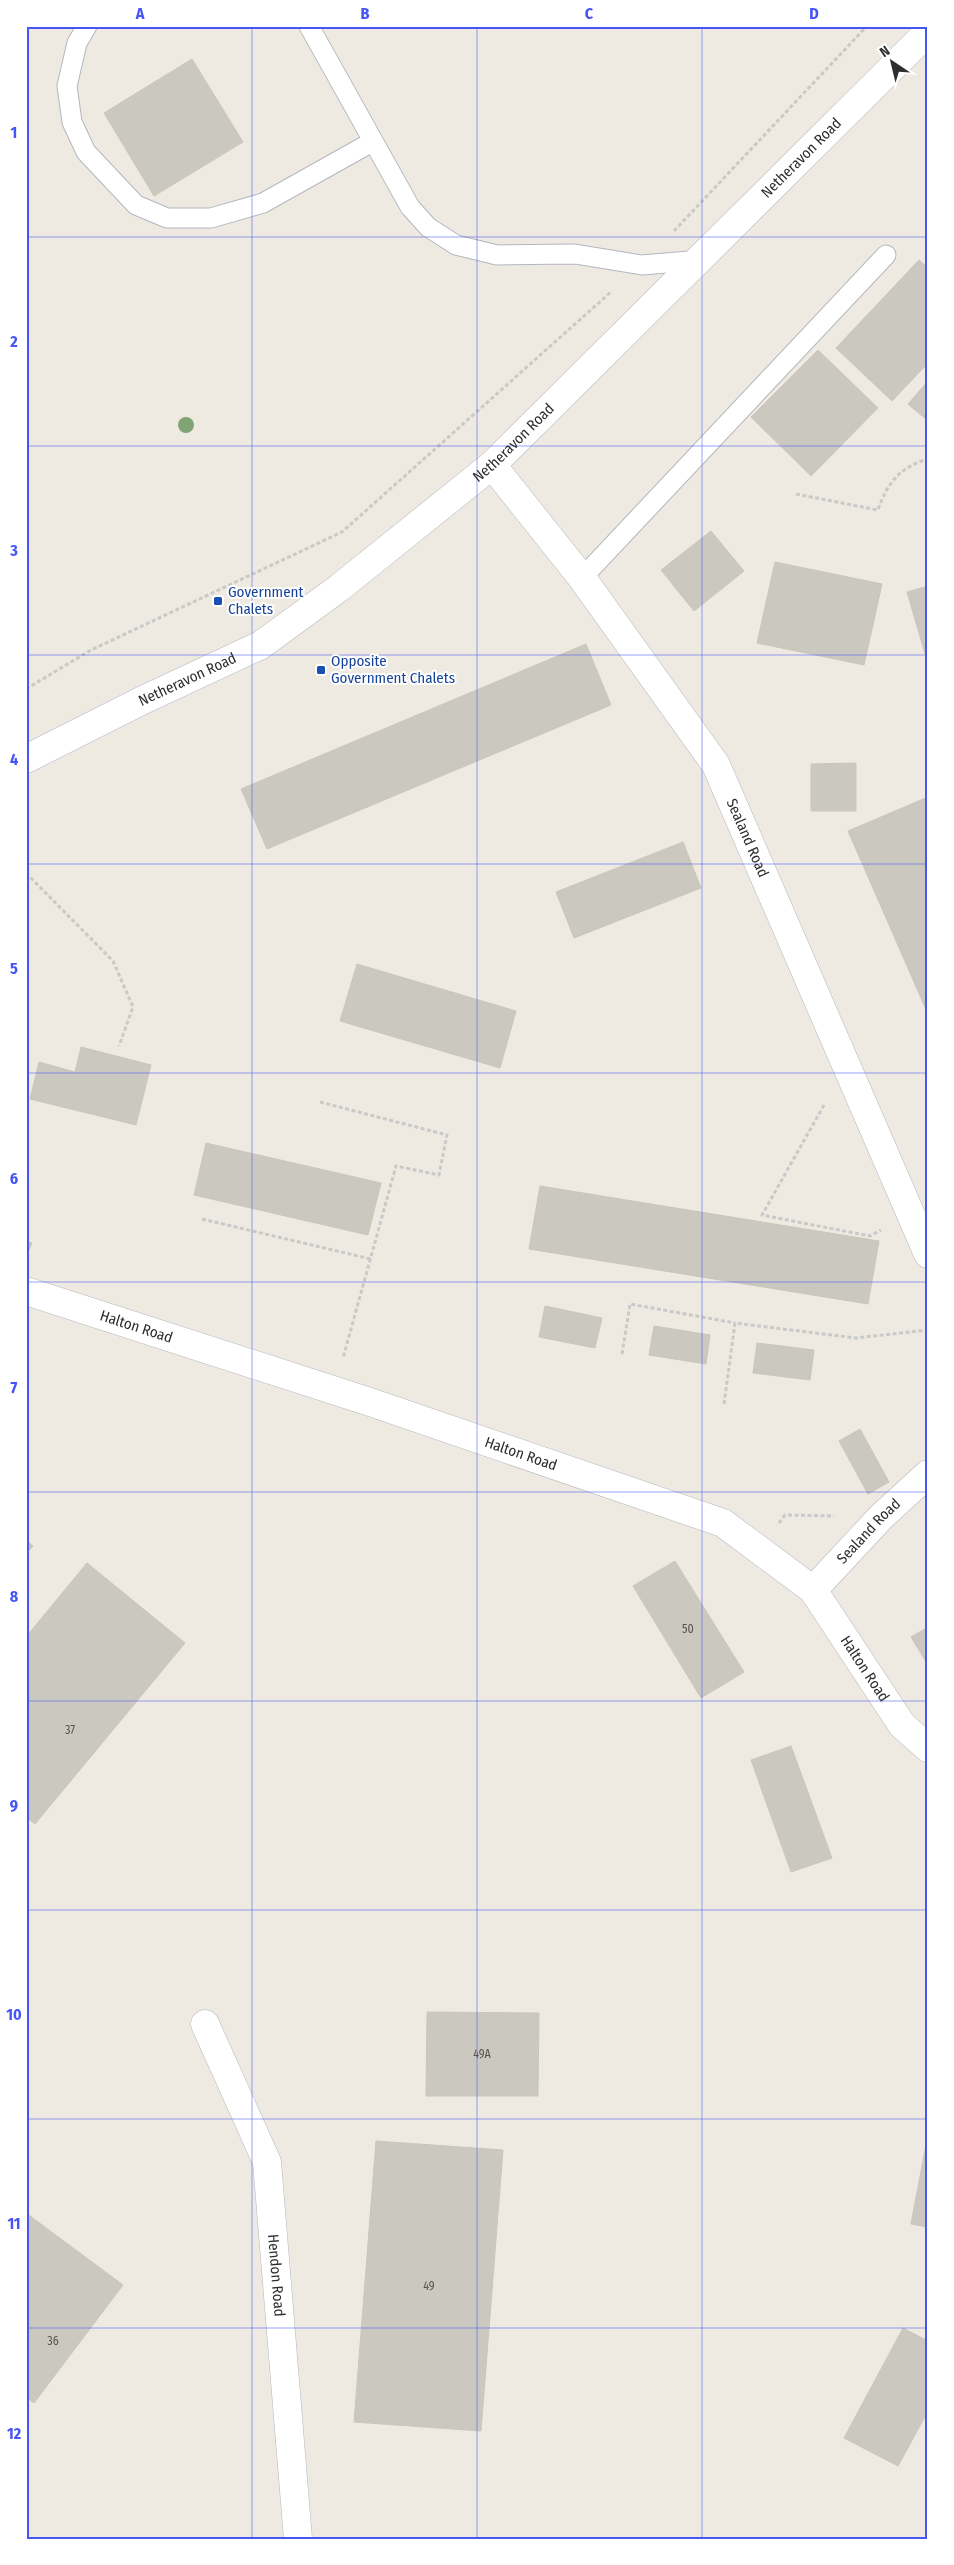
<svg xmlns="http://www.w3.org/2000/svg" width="954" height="2565" viewBox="0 0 954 2565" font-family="'Fira Sans Condensed',sans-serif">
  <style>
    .building { fill: #cbc8bf; stroke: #cac6ba }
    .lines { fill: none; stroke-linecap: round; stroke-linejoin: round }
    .service-casing { stroke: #b4b6c0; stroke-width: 21 }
    .minor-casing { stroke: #b4b6c0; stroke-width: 29 }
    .path { stroke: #c9c9c9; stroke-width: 3; stroke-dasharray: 4 2.5; stroke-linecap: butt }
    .service { stroke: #fff; stroke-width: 19 }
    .minor { stroke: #fff; stroke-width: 28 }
    .tree { fill: #80a475 }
    .grid { fill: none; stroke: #4755f6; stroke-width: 1; stroke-opacity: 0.55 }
    .transit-dot { fill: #1a4fb4; stroke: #fff; stroke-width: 2 }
    .labels { text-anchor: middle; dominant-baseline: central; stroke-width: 4; stroke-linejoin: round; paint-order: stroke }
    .number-label { font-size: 12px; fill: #555452 }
    .street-label { font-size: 15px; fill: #2e2e2e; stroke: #fff }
    .transit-label { font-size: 15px; fill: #164399; stroke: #fff; text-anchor: start }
    .neatline { fill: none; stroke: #4755f6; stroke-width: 2 }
    .grid-label { font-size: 16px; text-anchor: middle; font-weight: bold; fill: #4755f6 }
  </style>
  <rect width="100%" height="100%" fill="#efeae1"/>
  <g class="building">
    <path d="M192,59L243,142L154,196L104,113Z"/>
    <path d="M919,260L928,268V363L892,401L836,348Z"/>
    <path d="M818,350L878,408L811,476L751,417Z"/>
    <path d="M928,381V421L908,404Z"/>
    <path d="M711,531L744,571L694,611L661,570Z"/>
    <path d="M775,562L882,584L864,665L757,643Z"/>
    <path d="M928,586V664L907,592Z"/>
    <path d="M586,644L611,705L267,849L241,789Z"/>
    <path d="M856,763V811H811V764Z"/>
    <path d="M928,797V1014L848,831Z"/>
    <path d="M683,842L701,888L574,938L556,892Z"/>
    <path d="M357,964L516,1011L500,1068L340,1021Z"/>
    <path d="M81,1047L151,1065L136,1125L30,1099L39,1062L75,1072Z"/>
    <path d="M206,1143L381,1183L368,1235L194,1195Z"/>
    <path d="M540,1186L879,1241L868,1304L529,1249Z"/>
    <path d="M26,1241L32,1243L26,1256Z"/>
    <path d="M545,1306L602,1318L595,1348L539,1337Z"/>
    <path d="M654,1326L710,1335L706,1364L649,1355Z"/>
    <path d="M757,1343L814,1350L810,1380L753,1373Z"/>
    <path d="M860,1429L889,1482L868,1494L839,1441Z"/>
    <path d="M26,1540L33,1546L26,1554Z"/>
    <path d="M675,1561L744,1672L701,1698L633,1586Z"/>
    <path d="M87,1563L185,1643L35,1824L26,1817V1637Z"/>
    <path d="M928,1627V1665L911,1637Z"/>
    <path d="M791,1746L832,1858L791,1872L751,1760Z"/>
    <path d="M427,2012L539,2013L538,2096H426Z"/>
    <path d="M928,2134V2227L911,2224Z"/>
    <path d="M376,2141L503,2150L481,2431L354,2422Z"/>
    <path d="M26,2213L123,2285L34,2403L26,2397Z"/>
    <path d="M903,2328L928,2341V2411L898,2466L844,2438Z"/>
  </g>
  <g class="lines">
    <g class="service-casing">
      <g id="service">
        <path d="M87,26L77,43L67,86L72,122L86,152L136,205L167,218H211L263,203L372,142"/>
        <path d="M309,26L410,207L428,227L456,245L497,255L575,254L642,265L701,260"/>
        <path d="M582,578L886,255"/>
      </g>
    </g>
    <g class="minor-casing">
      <g id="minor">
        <path id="s1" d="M492,465L582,578L716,765L928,1254"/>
        <path id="s2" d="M26,759L143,700L261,645L339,588L492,465L928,32"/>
        <path id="s3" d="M26,1291L370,1402L723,1523L813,1590L902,1725L928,1748"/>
        <path id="s4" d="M813,1590L882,1516L928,1474"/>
        <path id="s5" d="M205,2024L267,2162L298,2539"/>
      </g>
    </g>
    <g class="path">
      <path d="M674,231L867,26"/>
      <path d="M796,494L878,510C887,483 900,467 928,459"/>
      <path d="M26,689L91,650L342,532L612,291"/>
      <path d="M26,873L113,961L133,1007L119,1046"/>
      <path d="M320,1102L447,1135L439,1175L396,1166L343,1358"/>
      <path d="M824,1105L762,1215L870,1236L881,1230"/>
      <path d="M202,1219L371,1259"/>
      <path d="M622,1354L630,1304L735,1323"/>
      <path d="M724,1404L735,1323L856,1338L928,1330"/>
      <path d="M779,1523L785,1515L834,1516"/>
    </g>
    <use href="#service" class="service"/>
    <use href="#minor" class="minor"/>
  </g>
  <circle class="tree" cx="186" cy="425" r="8"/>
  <path class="grid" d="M252,26V2539M477,26V2539M702,26V2539M26,237H928M26,446H928M26,655H928M26,864H928M26,1073H928M26,1282H928M26,1492H928M26,1701H928M26,1910H928M26,2119H928M26,2328H928"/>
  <g class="transit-dot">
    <rect x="213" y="596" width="10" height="10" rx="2.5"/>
    <rect x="316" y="665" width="10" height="10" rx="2.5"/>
  </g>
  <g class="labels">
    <g class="number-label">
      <text x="688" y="1629">50</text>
      <text x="70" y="1730">37</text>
      <text x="482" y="2054">49A</text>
      <text x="429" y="2286">49</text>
      <text x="53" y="2341">36</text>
    </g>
    <g class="street-label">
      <text stroke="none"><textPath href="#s2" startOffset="990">Netheravon Road</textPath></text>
      <text stroke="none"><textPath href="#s2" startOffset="585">Netheravon Road</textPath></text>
      <text stroke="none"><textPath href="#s2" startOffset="180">Netheravon Road</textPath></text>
      <text stroke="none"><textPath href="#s1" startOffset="454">Sealand Road</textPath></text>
      <text stroke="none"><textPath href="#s3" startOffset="116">Halton Road</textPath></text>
      <text stroke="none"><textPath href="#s3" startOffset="521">Halton Road</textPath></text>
      <text stroke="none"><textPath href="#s4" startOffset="81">Sealand Road</textPath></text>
      <text stroke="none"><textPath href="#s3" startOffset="941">Halton Road</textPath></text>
      <text stroke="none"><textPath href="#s5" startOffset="265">Hendon Road</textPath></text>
    </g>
    <g class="transit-label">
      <text x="228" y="592">Government<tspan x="228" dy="17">Chalets</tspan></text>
      <text x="331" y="661">Opposite<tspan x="331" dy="17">Government Chalets</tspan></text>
    </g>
  </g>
  <rect width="954" height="2565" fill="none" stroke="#ffffff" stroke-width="55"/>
  <g transform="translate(892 62) rotate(325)" stroke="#ffffff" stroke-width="4" paint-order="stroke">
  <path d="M0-4L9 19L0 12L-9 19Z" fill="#2e2e2e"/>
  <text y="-8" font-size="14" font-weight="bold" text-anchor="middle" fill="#2e2e2e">N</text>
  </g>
  <rect x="28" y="28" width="898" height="2510" class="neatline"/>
  <g class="grid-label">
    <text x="140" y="19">A</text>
    <text x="365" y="19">B</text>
    <text x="589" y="19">C</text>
    <text x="814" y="19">D</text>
    <text x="14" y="138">1</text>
    <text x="14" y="347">2</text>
    <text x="14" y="556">3</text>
    <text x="14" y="765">4</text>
    <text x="14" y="974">5</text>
    <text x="14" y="1184">6</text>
    <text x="14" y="1393">7</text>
    <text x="14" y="1602">8</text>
    <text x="14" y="1811">9</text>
    <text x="14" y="2020">10</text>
    <text x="14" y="2229">11</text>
    <text x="14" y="2439">12</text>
  </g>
</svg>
